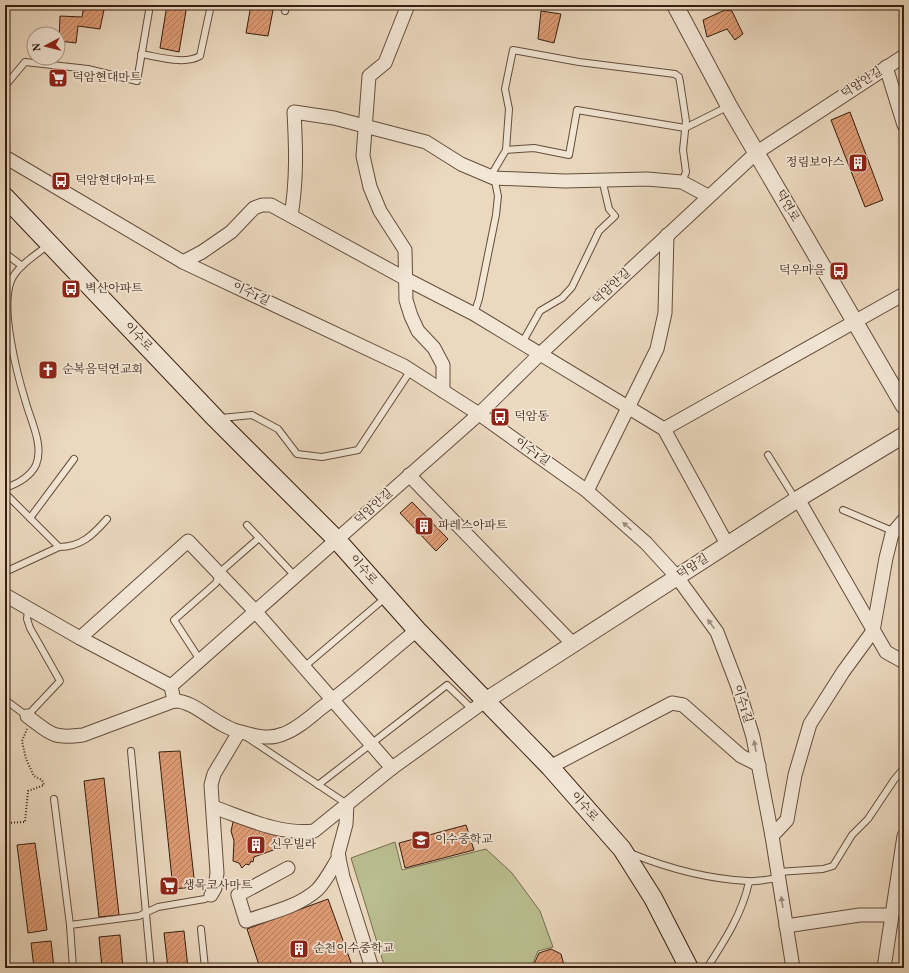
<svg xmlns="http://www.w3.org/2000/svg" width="909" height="973" viewBox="0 0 909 973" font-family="Vollkorn,'Noto Serif KR',serif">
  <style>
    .park { fill: #babf90; stroke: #786e50 }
    .building { fill: url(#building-hatch); stroke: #371e10 }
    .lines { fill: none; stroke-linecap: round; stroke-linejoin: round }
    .service-casing { stroke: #644d3c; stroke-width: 8 }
    .minor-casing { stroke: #644d3c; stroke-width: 15 }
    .tertiary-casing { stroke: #644d3c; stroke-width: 18 }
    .secondary-casing { stroke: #371e10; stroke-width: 20 }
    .path { stroke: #371e10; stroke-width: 2; stroke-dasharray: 1 2; stroke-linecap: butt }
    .service { stroke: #f2e6d5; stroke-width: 6 }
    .minor { stroke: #f2e6d5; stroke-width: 13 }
    .tertiary { stroke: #f2e6d5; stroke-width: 16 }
    .secondary { stroke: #f2e6d5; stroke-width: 18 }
    .oneway { fill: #9e8c7c }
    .labels { text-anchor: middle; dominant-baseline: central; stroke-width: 3.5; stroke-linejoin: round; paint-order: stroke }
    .poi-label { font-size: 12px; fill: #371e10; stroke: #f2e6d5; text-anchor: start }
    .street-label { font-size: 12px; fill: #371e10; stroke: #f2e6d5 }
  </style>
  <defs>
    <pattern id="building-hatch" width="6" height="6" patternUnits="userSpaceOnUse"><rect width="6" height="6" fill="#df9c75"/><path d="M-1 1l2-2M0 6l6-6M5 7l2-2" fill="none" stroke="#b67f5f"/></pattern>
  </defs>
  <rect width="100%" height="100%" fill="#ebd9bf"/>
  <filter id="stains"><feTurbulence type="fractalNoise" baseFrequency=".005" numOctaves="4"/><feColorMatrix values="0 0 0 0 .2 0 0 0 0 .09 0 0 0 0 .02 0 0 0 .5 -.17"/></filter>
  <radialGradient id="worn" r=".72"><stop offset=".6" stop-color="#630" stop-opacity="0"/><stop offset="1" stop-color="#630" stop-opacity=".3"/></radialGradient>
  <path class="park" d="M395,842L402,870L486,849L512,873L540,911L553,947L538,951L533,963L534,968H385L351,858Z"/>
  <g class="building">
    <path d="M84,5H105L100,29L78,26L76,43L59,41L60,16L82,17Z"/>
    <path d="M167,5H187L179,52L160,48Z"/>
    <path d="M251,5H274L268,36L246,33Z"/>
    <path d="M725,10L732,11L743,34L735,40L727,29L707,37L703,20Z"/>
    <path d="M541,11L561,14L554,43L538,39Z"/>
    <path d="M850,112L883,200L865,207L831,120Z"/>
    <path d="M412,502L448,539L436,551L400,513Z"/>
    <path d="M180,751L195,887L173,889L159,752Z"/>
    <path d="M104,778L119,915L99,917L84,781Z"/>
    <path d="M234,818L281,833L276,849L254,857L253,862L251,861L249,865L246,864L242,868L239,863L233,861L234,841L231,831Z"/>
    <path d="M466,825L474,850L405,868L399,843Z"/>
    <path d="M35,843L47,930L28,933L17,845Z"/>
    <path d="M328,899L353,968H260L247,929Z"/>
    <path d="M184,931L188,968H168L164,933Z"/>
    <path d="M120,935L123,968H102L99,937Z"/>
    <path d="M51,941L54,968H34L31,943Z"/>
    <path d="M551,949L561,954L564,965L563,968H536L534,964L539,953Z"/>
  </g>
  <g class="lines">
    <g class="service-casing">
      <g id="service">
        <path d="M285,11L286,5"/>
        <path d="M141,54C160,57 184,65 200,56L211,5"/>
        <path d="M5,86L25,62L88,69L137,81L150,5"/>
        <path d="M506,150L534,148L569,155L577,110L685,128L729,106"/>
        <path d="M5,253L22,266"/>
        <path d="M474,314L479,299L496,215L498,196L493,172L506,150L509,109L505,89L513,50L579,62L675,74L679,77L680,82L686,121L683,150L686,172L682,182"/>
        <path d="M522,343L540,311L562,298L572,287L599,231L615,216L609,209L602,179"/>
        <path d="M221,418L252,415L278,429L297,454L322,457L358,450L411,370"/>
        <path d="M768,455L796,500"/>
        <path d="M5,488C17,484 30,477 36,465C44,446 31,421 26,403C17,374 0,309 11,281C17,266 36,255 48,245"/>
        <path d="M5,493L59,547L5,572"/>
        <path d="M843,510L895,532"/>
        <path d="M30,518L74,459"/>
        <path d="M247,525L295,576"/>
        <path d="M59,547C81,547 93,535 107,519"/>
        <path d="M200,660L174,620L216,583L219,573L259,538"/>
        <path d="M304,667L385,598"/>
        <path d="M8,702L27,716L60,681L30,628L27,619L28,610"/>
        <path d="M248,738L347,804"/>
        <path d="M131,751L151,968"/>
        <path d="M318,785L447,685L473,710"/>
        <path d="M54,799L70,925L73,968"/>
        <path d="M630,853C667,868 708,879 748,881C758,882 769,879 779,878"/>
        <path d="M778,872L823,869L833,866L852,835L868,819L894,780L904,768"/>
        <path d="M70,925L139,916L158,907L205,899L211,895"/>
        <path d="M201,929L205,968"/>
        <path d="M707,968C725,940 742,914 749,882"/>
      </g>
    </g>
    <g class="minor-casing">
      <g id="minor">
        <path d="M408,5L385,63L369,76L363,156L370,187L380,211L405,250L406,300L411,316L418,331L434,348L443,365V391"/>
        <path d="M886,67L904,125"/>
        <path d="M5,157L183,262L404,366L479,414L587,491L646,543L677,577L717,632L738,687L753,737L772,836L793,968"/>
        <path d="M291,216C297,180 296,148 294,112L334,118L426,142L461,164L494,178L565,181L647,179L682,182L708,196"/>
        <path d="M183,262L202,252L231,232L254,208L262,205H271L406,279L474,314L664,429L727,544"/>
        <path d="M664,429L904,294"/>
        <path d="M409,475L573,644"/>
        <path d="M587,491L657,349L665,313L667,235"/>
        <path d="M798,499L886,652L904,662"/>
        <path d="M5,595L80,638L171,686L479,414L540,354L756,153L904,56"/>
        <path d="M80,638L188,541L255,611L392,768"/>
        <path d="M171,686L174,701C195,700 216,727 241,732C255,736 269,740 283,734C297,729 309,718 320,709C354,684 385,656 417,630"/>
        <path d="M27,716C51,734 52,739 83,735L174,701"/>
        <path d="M550,767L672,703L683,705L741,756L759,765"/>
        <path d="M347,804L346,824L338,854L343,877L372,968"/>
        <path d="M213,807C245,818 279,835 314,831L392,768L485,701"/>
        <path d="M772,836L787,820L795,775L810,724L843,672L873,631L886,558L892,534L904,520"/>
        <path d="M288,868L238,895L246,921C269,913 298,907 317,890C326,881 332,868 339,857"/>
        <path d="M211,895L215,888L217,873L211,785L214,774L239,732"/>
        <path d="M892,915L904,836"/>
        <path d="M786,926L860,915H892L884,968"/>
      </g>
    </g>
    <g class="tertiary-casing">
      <g id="tertiary">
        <path d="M675,5L729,106L904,406"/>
        <path d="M485,701L798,499L904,435"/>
      </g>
    </g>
    <g class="secondary-casing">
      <path id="secondary" d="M5,197L216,419L337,540L417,630L550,767L622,849L653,898L689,968"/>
    </g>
    <path class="path" d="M5,823L25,822L28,791L44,785L42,780L34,776L26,759L22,741L27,729"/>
    <use href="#service" class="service"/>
    <use href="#minor" class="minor"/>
    <use href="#tertiary" class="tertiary"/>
    <use href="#secondary" class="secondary"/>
  </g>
  <defs><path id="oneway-solid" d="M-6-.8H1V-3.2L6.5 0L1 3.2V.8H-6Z"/></defs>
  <g class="oneway">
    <use href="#oneway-solid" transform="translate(627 526) rotate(-139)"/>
    <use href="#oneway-solid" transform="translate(711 624) rotate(-126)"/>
    <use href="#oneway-solid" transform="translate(755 746) rotate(-101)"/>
    <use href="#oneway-solid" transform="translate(782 902) rotate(-99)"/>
  </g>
  <defs>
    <g id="supermarket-square" transform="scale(1)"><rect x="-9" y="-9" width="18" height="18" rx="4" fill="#8f2418" stroke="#f2e6d5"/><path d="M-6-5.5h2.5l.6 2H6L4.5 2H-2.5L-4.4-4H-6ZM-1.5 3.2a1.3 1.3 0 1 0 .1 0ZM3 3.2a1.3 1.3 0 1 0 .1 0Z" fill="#fff"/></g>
    <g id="building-square" transform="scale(1)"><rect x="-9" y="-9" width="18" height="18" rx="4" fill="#8f2418" stroke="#f2e6d5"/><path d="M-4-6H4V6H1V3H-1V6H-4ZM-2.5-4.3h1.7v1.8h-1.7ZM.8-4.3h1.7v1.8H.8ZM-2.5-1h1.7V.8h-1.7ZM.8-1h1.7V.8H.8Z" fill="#fff"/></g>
    <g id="bus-square" transform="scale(1)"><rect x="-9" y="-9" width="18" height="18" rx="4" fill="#8f2418" stroke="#f2e6d5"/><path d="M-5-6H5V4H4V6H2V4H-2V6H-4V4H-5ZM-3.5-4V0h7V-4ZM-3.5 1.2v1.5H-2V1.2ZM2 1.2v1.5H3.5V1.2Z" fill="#fff"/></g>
    <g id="church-square" transform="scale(1)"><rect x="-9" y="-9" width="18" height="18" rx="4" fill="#8f2418" stroke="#f2e6d5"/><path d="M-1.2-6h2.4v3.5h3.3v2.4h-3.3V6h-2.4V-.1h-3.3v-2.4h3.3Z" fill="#fff"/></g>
    <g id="school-square" transform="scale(1)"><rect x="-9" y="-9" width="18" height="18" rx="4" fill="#8f2418" stroke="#f2e6d5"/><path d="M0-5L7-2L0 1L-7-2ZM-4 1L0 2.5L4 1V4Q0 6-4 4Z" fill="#fff"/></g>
  </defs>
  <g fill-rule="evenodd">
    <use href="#supermarket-square" x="58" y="78"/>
    <use href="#building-square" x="858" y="163"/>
    <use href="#bus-square" x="61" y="181"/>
    <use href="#bus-square" x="839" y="271"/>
    <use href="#bus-square" x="71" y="289"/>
    <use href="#church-square" x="48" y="370"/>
    <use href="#bus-square" x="500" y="417"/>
    <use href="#building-square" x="424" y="526"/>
    <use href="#school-square" x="421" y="840"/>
    <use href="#building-square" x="256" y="845"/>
    <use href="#supermarket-square" x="169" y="886"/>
    <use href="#building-square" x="299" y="949"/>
  </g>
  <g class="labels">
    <g class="poi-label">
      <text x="72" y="78">덕암현대마트</text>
      <text x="844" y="163" text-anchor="end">정림보아스</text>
      <text x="75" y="181">덕암현대아파트</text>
      <text x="825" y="271" text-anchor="end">덕우마을</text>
      <text x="85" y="289">벽산아파트</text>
      <text x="62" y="370">순복음덕연교회</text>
      <text x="514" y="417">덕암동</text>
      <text x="438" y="526">파레스아파트</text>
      <text x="435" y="840">이수중학교</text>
      <text x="270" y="845">신우빌라</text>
      <text x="183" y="886">생목코사마트</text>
      <text x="313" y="949">순천이수중학교</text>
    </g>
    <g class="street-label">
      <text transform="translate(862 83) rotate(-33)">덕암안길</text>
      <text transform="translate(787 206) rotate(60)">덕연로</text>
      <text transform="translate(612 287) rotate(-43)">덕암안길</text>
      <text transform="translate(251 294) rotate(25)">이수1길</text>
      <text transform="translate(138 337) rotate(46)">이수로</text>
      <text transform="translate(532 452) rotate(35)">이수1길</text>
      <text transform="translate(374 507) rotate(-42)">덕암안길</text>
      <text transform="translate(693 567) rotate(-33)">덕암길</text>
      <text transform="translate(363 570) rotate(49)">이수로</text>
      <text transform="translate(742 704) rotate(72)">이수1길</text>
      <text transform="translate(584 807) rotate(49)">이수로</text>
    </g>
  </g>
  <rect width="909" height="973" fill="none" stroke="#ebd9bf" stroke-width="20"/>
  <rect x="6" y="6" width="897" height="961" fill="none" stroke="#371e10" stroke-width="2"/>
  <rect x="10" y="10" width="889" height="953" fill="none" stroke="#371e10"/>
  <g transform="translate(46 46) rotate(263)"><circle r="19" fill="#f2e6d5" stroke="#a79686"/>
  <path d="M0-3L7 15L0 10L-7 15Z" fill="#8f2418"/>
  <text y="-6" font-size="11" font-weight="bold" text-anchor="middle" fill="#371e10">N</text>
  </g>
  <rect width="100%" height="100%" filter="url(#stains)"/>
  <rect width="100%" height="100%" fill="url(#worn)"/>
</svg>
